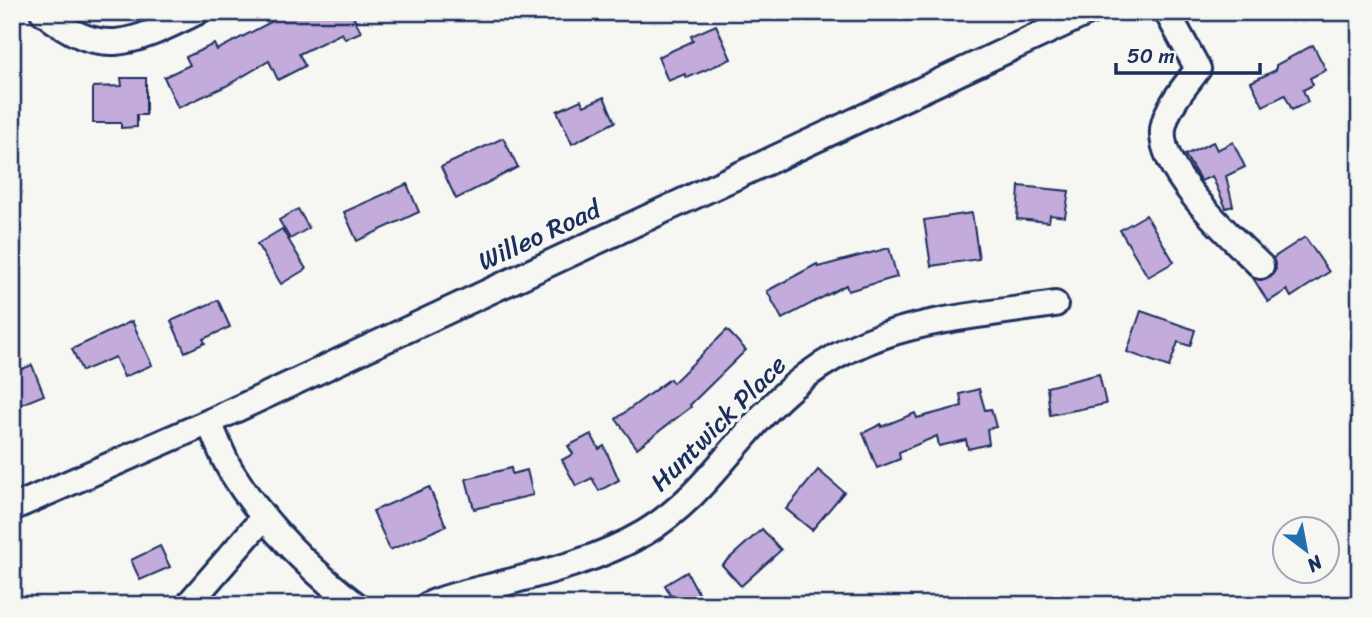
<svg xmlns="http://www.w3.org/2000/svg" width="1372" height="617" viewBox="0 0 1372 617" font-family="Sriracha,sans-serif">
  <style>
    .building { fill: #c3acdb; stroke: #1b2f5e; stroke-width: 2 }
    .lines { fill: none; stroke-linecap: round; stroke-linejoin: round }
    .minor-casing { stroke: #1b2f5e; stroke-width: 30 }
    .minor { stroke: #f6f6f2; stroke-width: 24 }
    .labels { text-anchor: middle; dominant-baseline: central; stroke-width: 7; stroke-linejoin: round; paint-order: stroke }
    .street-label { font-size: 26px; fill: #1b2f5e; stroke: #f6f6f2 }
  </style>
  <rect width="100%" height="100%" fill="#f6f6f2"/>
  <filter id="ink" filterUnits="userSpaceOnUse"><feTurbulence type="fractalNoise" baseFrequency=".0143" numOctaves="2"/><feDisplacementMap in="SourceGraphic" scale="14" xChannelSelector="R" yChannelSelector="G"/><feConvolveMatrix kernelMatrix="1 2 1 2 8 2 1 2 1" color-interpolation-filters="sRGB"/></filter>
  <g filter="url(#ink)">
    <g class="building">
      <path d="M290,12H351L361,32L345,39L342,33L299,54L305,66L278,80L269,61L226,86L178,108L164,77L190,65L186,57L214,44L217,50Z"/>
      <path d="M716,25L731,59L687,78L685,74L668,81L658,57L693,41L691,36Z"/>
      <path d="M1313,45L1326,70L1310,78L1313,85L1303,90L1308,102L1292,110L1285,95L1263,106L1251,82L1276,70V65Z"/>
      <path d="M121,78H146V115H137V127L121,128V123H93V87L122,86Z"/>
      <path d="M604,97L615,122L572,144L557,111L581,100L584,106Z"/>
      <path d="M503,138L518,167L456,199L441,167Z"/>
      <path d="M1213,142L1217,150L1233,142L1245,167L1226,176L1233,206L1226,208L1212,176L1201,181L1185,155Z"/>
      <path d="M407,184L419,212L357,241L344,212Z"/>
      <path d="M1019,186L1069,191L1065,217L1050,215L1049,222L1017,219Z"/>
      <path d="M298,209L309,228L290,239L279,220Z"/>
      <path d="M972,213L979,259L931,266L924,220Z"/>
      <path d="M1146,215L1174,262L1148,277L1120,230Z"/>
      <path d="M282,229L306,269L281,284L257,244Z"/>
      <path d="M1305,237L1329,272L1291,297L1287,290L1268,302L1253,278L1264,280L1271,277L1276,269L1273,258Z"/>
      <path d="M889,248L897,277L848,291L846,285L782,319L767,291L817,264L818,267Z"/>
      <path d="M218,300L230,327L203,339L205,343L185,352L171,321Z"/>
      <path d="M1141,311L1195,330L1190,346L1178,342L1169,367L1127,352Z"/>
      <path d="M132,321L152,365L124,377L115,357L82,371L72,349Z"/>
      <path d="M727,330L746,350L690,405L691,407L637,448L616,419L670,379L673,383Z"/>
      <path d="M32,365L44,395L17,406L15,401L12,402V373Z"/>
      <path d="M1099,374L1106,404L1050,415L1047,387Z"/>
      <path d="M979,389L985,410L991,409L996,427L987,429L989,444L968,449L966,440L939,446L937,436L899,452L900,459L877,468L863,433L881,424V427L915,413L917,418L962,406L960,394Z"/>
      <path d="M591,434L599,449L604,446L619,480L599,491L592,478L576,486L562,460L573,454L568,446Z"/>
      <path d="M511,468L512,474L527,470L533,495L474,509L466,479Z"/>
      <path d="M818,470L844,492L812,530L786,509Z"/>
      <path d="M429,487L446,526L390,550L373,511Z"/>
      <path d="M762,529L781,550L741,586L722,565Z"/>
      <path d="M160,546L170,567L140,580L131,560Z"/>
      <path d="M687,572L705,605H676L665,585Z"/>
    </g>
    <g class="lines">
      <g class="minor-casing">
        <g id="minor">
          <path d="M43,12C103,61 134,42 197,12"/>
          <path d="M1167,12L1198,69C1186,85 1169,104 1164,124C1152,166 1232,238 1261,266"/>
          <path d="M209,422C216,438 222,456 231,471C263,523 308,568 356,605"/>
          <path d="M12,508L209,422L1089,12"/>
          <path d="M192,600L264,517"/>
          <path d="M428,605C447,596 469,592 489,587C542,573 596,561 644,533C696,502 727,453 768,410C852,321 943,321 1055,304"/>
        </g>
      </g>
      <use href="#minor" class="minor"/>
    </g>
  </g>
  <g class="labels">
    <g class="street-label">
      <text transform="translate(539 235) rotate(-25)">Willeo Road</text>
      <text transform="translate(718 423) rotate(-45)">Huntwick Place</text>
    </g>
  </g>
  <rect width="1372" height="617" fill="none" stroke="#f6f6f2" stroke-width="42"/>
  <rect x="21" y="21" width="1330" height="575" fill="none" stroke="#1b2f5e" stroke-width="2.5" filter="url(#ink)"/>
  <g transform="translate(1306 550) rotate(148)"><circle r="33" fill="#f6f6f2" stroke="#9ea6b7" stroke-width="2"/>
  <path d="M0-5L12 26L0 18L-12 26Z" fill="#1f6fb2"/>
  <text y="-10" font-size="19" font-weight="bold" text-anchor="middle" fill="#1b2f5e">N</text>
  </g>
  <path d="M1116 63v10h144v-10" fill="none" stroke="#1b2f5e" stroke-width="3.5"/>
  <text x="1127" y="63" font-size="21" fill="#1b2f5e" stroke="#f6f6f2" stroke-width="5" paint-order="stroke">50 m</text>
</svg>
